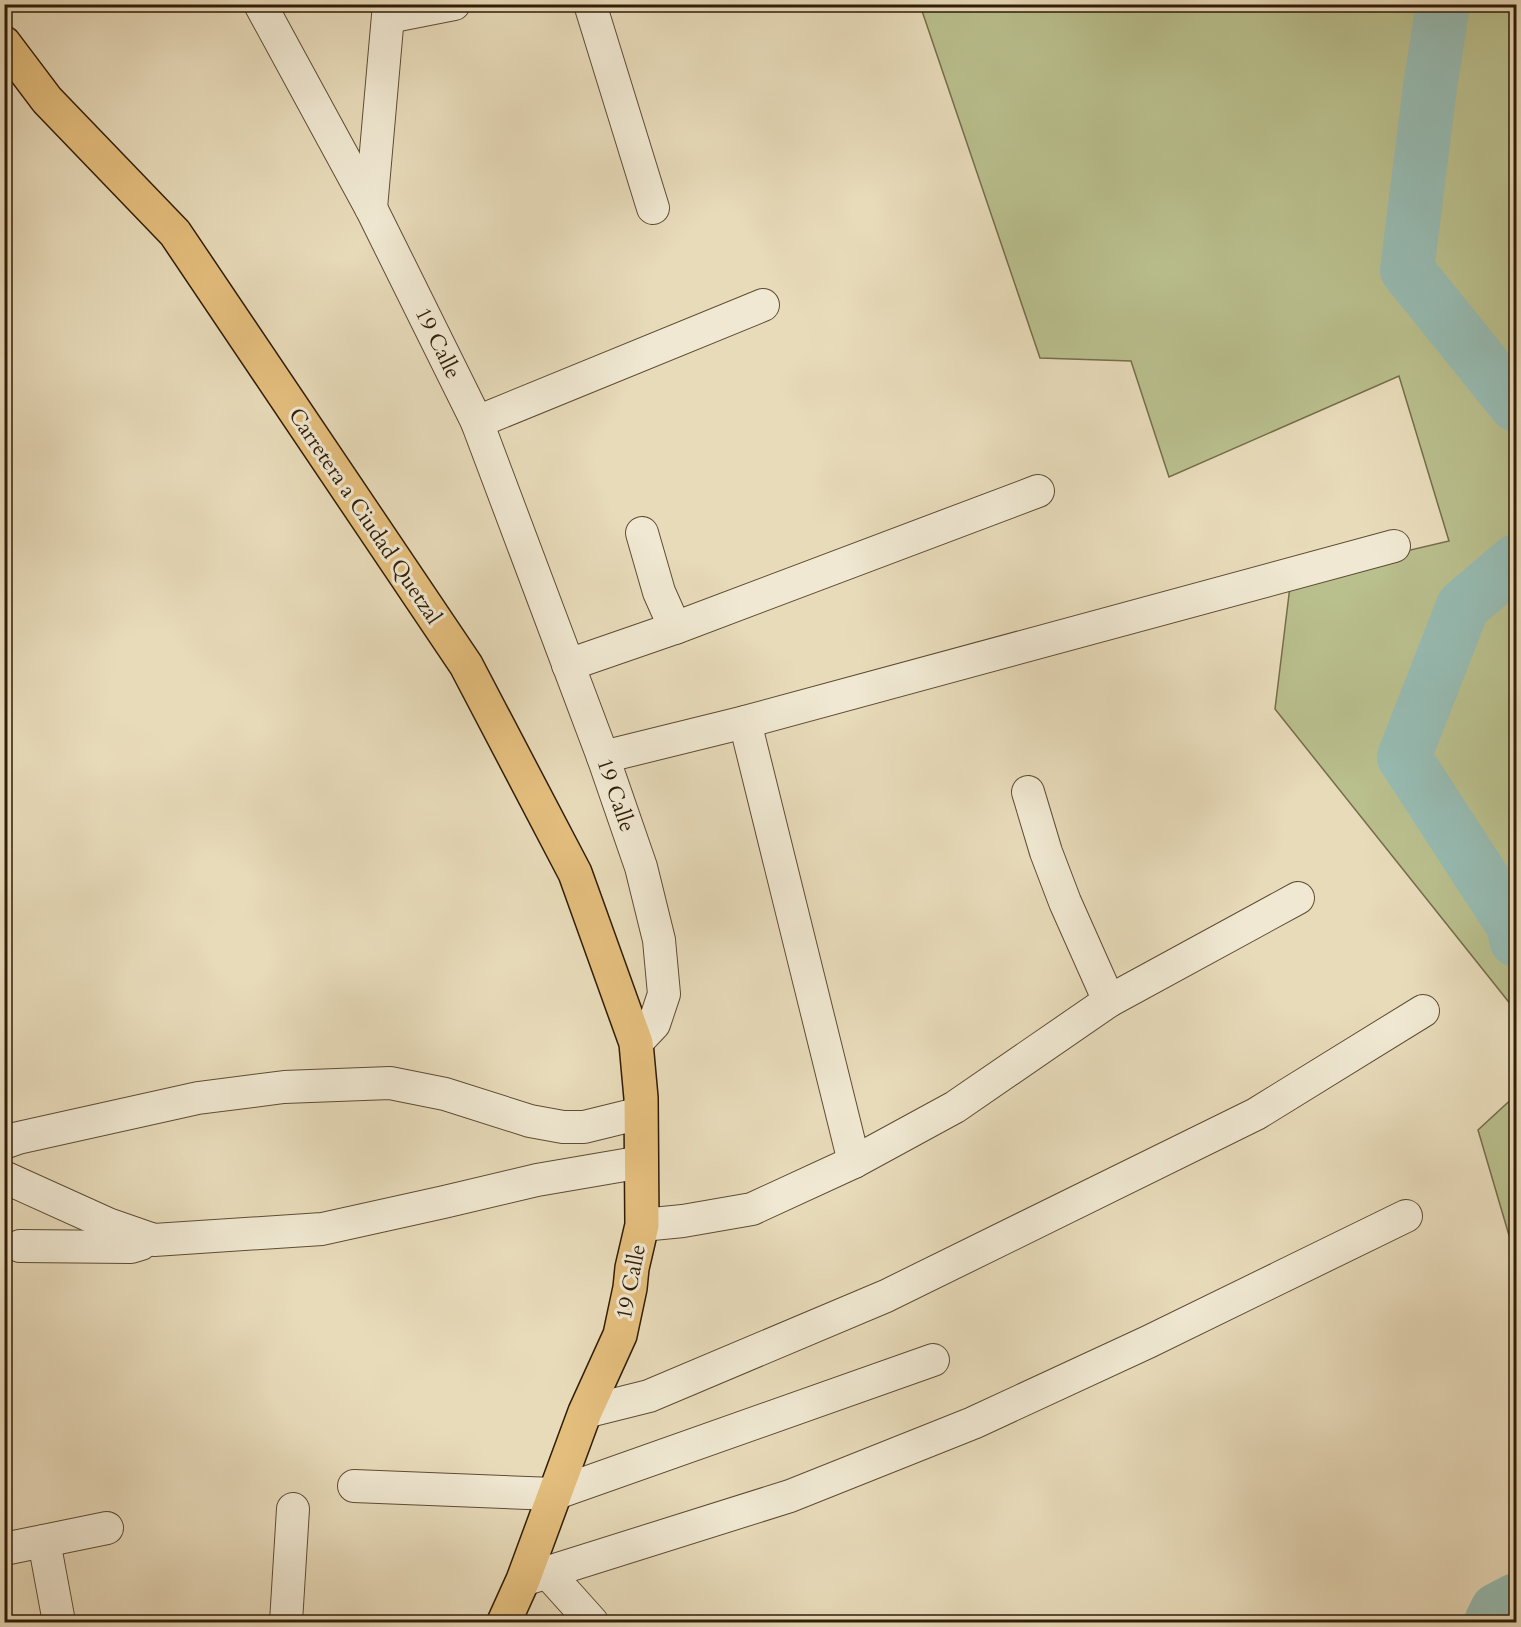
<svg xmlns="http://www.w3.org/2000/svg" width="1521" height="1627" viewBox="0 0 1521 1627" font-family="Cardo,serif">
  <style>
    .green { fill: #b9bf8d; stroke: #746e4a; stroke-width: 1.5 }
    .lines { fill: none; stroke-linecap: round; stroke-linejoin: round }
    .river { stroke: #97bbb2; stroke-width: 54 }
    .minor-casing { stroke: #5e4c33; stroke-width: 34 }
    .major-casing { stroke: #301d06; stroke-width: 36 }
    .minor { stroke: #f0e8d2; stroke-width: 32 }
    .major { stroke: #e4be7d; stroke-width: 33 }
    .labels { text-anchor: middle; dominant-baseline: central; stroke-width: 6; stroke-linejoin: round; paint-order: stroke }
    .street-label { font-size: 22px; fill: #301d06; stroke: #f0e8d2 }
  </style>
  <rect width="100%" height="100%" fill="#e8dbba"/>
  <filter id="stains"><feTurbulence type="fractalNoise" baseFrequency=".00333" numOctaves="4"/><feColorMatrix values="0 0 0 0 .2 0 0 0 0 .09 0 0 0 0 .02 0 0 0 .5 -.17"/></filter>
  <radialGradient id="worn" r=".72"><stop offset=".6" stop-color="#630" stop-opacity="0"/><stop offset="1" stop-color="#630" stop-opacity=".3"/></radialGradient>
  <g class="green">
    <path d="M920,5H1516V1011L1275,709L1291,578L1449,541L1399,376L1169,477L1131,361L1040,358Z"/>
    <path d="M1516,1095V1259L1478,1130Z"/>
  </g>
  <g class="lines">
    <g class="river">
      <path d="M1443,4L1430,87L1407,270L1516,405"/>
      <path d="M1516,561L1463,606L1404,757L1513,925L1516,940"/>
      <path d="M1491,1622L1497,1610L1516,1600"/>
    </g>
    <g class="minor-casing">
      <g id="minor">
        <path d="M260,4L371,208L477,422L603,757L641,867L659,940L664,994L654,1024L636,1043"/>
        <path d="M590,4L653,208"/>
        <path d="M388,17L454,4"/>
        <path d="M371,208L389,4"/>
        <path d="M477,422L763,305"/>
        <path d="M675,628L1038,491"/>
        <path d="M568,665L675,628L659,592L642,533"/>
        <path d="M745,722L854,1162"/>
        <path d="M603,757L745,722L1394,546"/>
        <path d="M1028,792L1046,852L1065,902L1109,1001"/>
        <path d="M4,1143L18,1138L198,1098L284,1087L390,1083L445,1094L530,1121L563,1127H584L641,1113"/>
        <path d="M4,1177L108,1224L154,1240L322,1229L444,1202L537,1180L642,1162"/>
        <path d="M642,1225L683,1221L752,1209L854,1162L955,1107L1109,1001L1298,898"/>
        <path d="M20,1246L131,1247L141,1244L145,1240"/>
        <path d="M585,1412L649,1396L886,1296L1256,1114L1423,1011"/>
        <path d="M354,1486L554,1494L933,1360"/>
        <path d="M44,1541L59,1622"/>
        <path d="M4,1549L107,1528"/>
        <path d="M548,1573L592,1622"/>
        <path d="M523,1580L790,1496L973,1423L1148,1342L1406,1216"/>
        <path d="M286,1622L293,1509"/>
      </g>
    </g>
    <g class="major-casing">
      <path id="major" d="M4,43L47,100L175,233L466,665L575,873L636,1043L641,1098L642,1225L632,1268L630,1288L620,1335L585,1412L523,1580L504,1622"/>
    </g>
    <use href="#minor" class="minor"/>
    <use href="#major" class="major"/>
  </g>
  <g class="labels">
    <g class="street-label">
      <text transform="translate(438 343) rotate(64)">19 Calle</text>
      <text transform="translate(365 516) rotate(56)">Carretera a Ciudad Quetzal</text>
      <text transform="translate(616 795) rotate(71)">19 Calle</text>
      <text transform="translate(631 1282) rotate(-79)">19 Calle</text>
    </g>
  </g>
  <rect width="1521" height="1627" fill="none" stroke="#e8dbba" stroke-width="24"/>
  <rect x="6" y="6" width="1509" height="1615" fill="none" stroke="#301d06" stroke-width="3"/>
  <rect x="12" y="12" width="1497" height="1603" fill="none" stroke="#301d06" stroke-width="1.5"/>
  <rect width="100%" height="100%" filter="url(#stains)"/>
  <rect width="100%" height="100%" fill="url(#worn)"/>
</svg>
